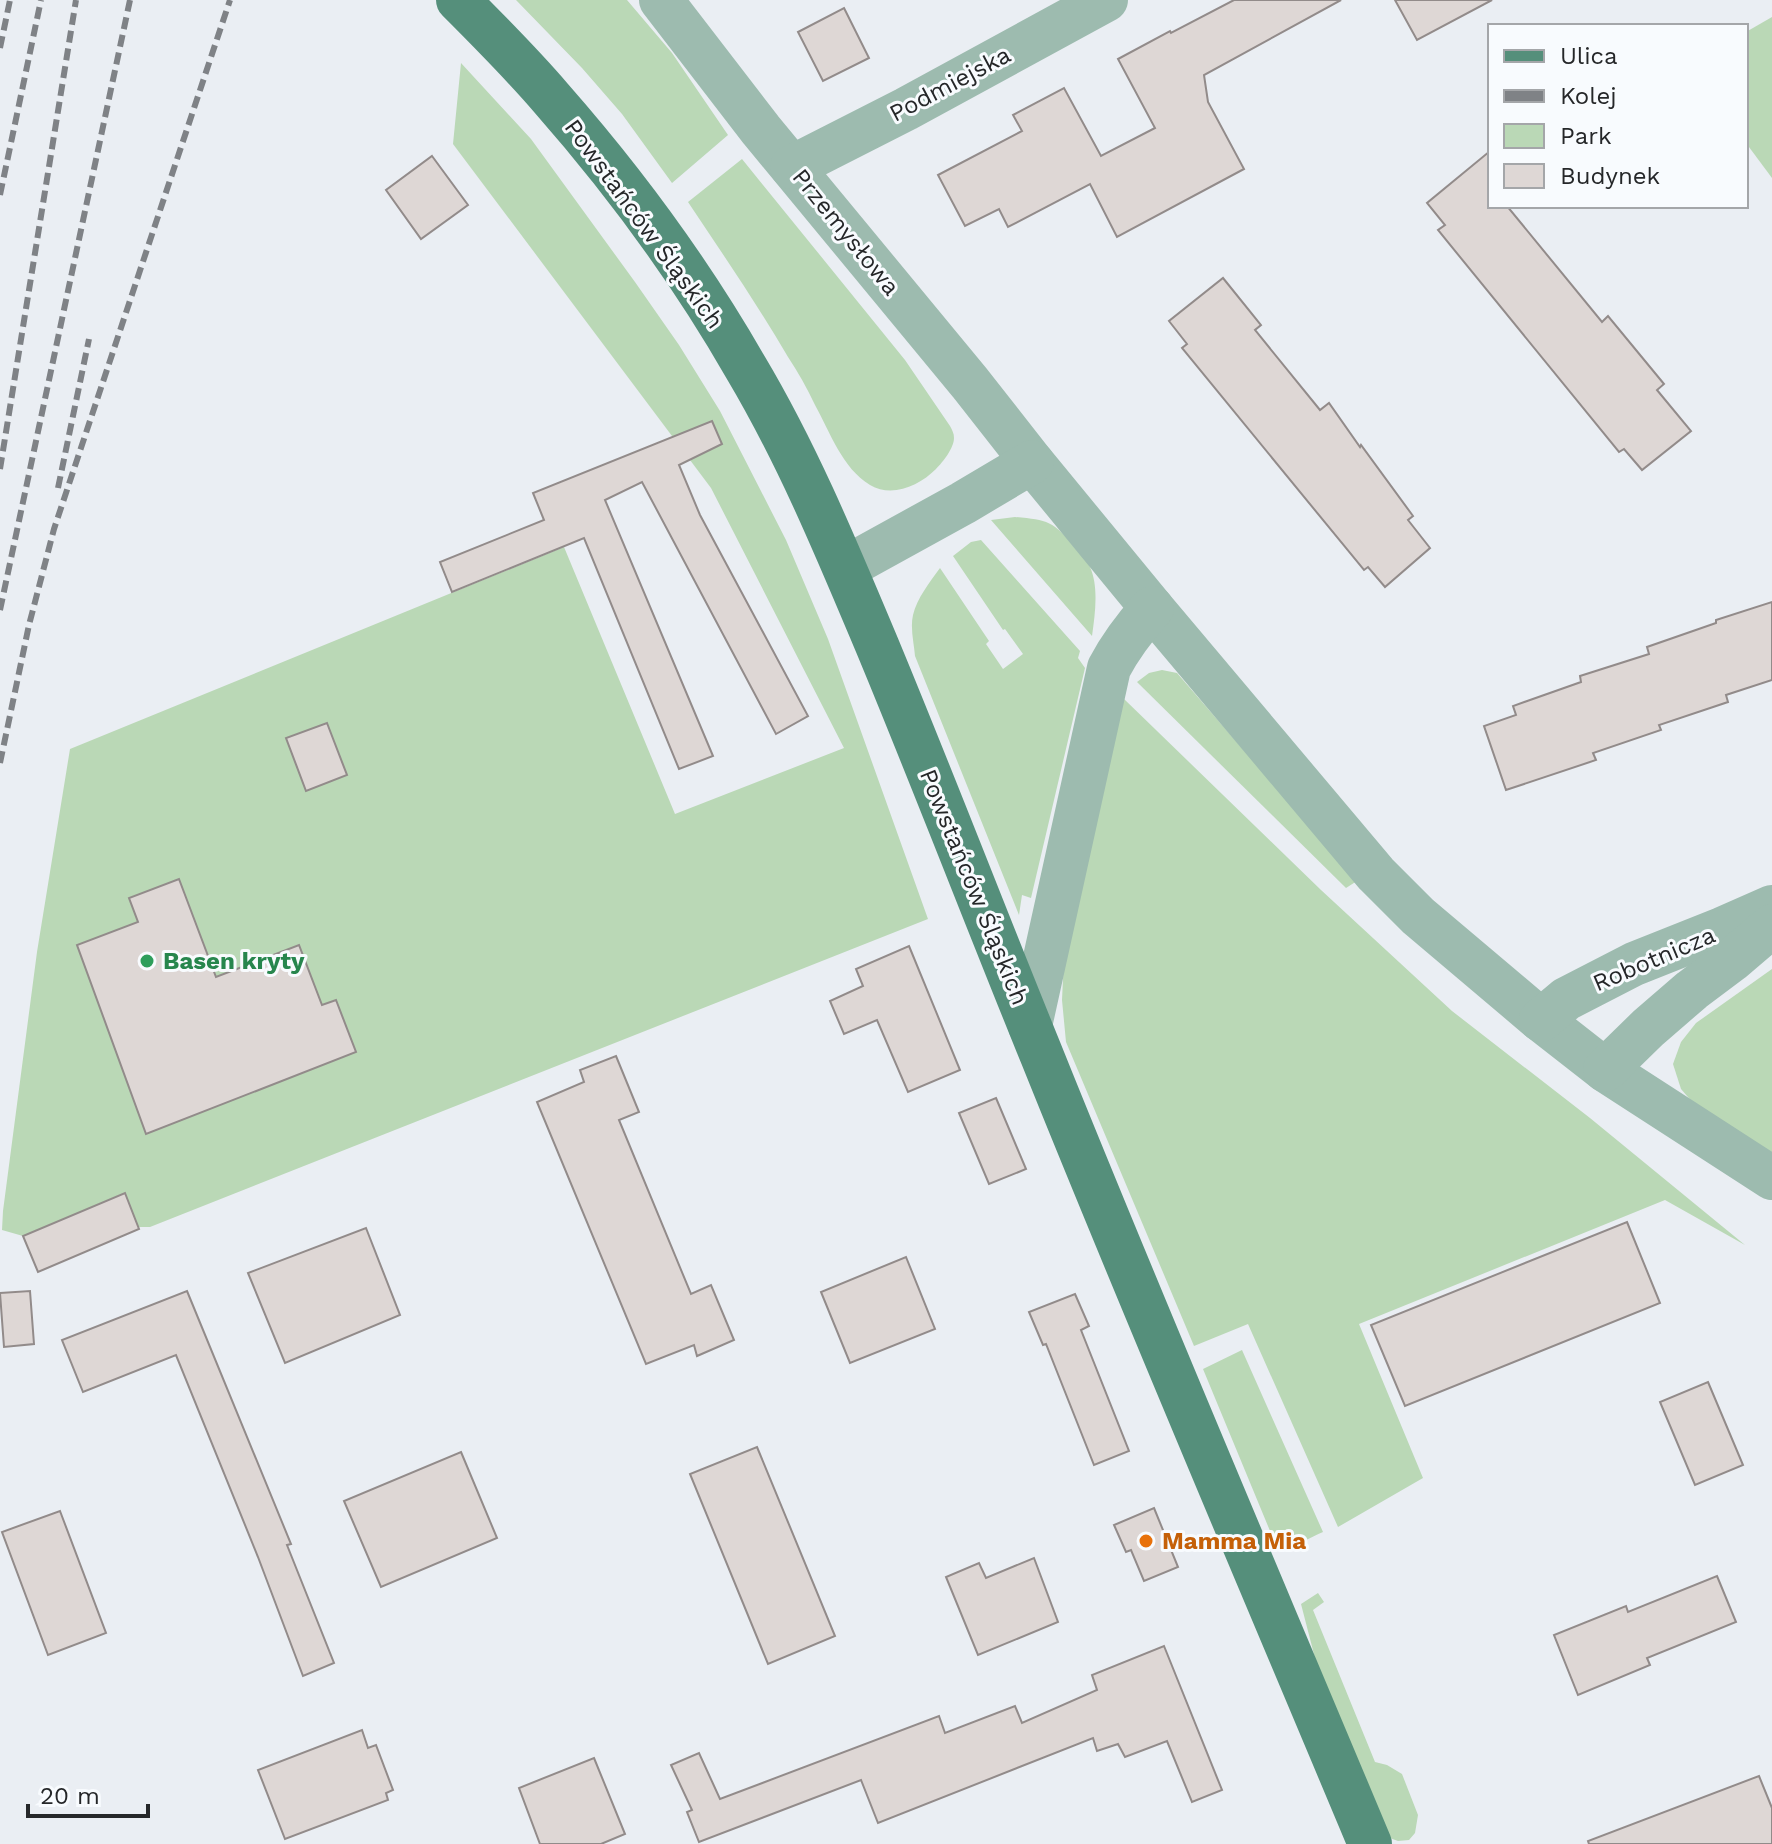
<svg xmlns="http://www.w3.org/2000/svg" width="1772" height="1844" viewBox="0 0 1772 1844" font-family="'Work Sans',sans-serif">
  <style>
    .green { fill: #bad8b6 }
    .building { fill: #ded7d5; stroke: #928b8a; stroke-width: 2 }
    .lines { fill: none; stroke-linecap: round; stroke-linejoin: round }
    .minor { stroke: #9dbbaf; stroke-width: 44 }
    .major { stroke: #558f7b; stroke-width: 44 }
    .rail { stroke: #7f8286; stroke-width: 6; stroke-dasharray: 12 6; stroke-linecap: butt }
    .leisure-dot { fill: #2e9e5b; stroke: #f8fbfe; stroke-width: 3 }
    .food-dot { fill: #e8710a; stroke: #f8fbfe; stroke-width: 3 }
    .labels { text-anchor: middle; dominant-baseline: central; stroke-width: 6; stroke-linejoin: round; paint-order: stroke }
    .street-label { font-size: 24px; fill: #252729; stroke: #f8fbfe }
    .leisure-label { font-size: 24px; font-weight: bold; fill: #27864d; stroke: #f8fbfe; text-anchor: start }
    .food-label { font-size: 24px; font-weight: bold; fill: #c56008; stroke: #f8fbfe; text-anchor: start }
  </style>
  <rect width="100%" height="100%" fill="#eaeef3"/>
  <g class="green">
    <path d="M516,0H627L672,53L728,135L672,183L622,114L582,68Z"/>
    <path d="M1772,17V178L1746,143V32Z"/>
    <path d="M461,63L531,139L635,282L679,345L720,411L786,540L828,639L928,919L150,1227H138L124,1193L23,1236L2,1230L3,1211L37,952L70,749L564,547L675,814L844,748L711,488L453,144Z"/>
    <path d="M742,159L905,360L950,426C952,430 954,433 954,438C954,448 943,462 936,469C919,486 892,498 870,485C842,468 830,432 815,405C807,388 798,372 788,357C757,304 722,253 688,202Z"/>
    <path d="M1015,517C1047,520 1054,521 1074,547C1079,553 1087,560 1090,567C1099,587 1095,614 1092,636L991,520Z"/>
    <path d="M981,540L1080,651L1078,658L1085,668L1031,898L1022,895L1019,915L915,656C914,643 910,628 913,615C917,598 930,582 940,568L989,641L986,644L1003,669L1023,654L1005,629L1003,630L953,556L971,542Z"/>
    <path d="M1162,670L1177,673L1357,881L1346,888L1137,682L1149,673Z"/>
    <path d="M1123,698L1321,890L1452,1011L1590,1118L1745,1245L1665,1200L1359,1324L1423,1478L1338,1527L1248,1324L1194,1346L1066,1042L1062,1000L1064,958Z"/>
    <path d="M1772,969V1154L1707,1119L1681,1089L1673,1064L1681,1042L1696,1023Z"/>
    <path d="M1242,1350L1323,1532C1307,1539 1292,1550 1275,1543L1203,1369Z"/>
    <path d="M1318,1593L1324,1602L1313,1610L1375,1762L1387,1765L1402,1774L1418,1815L1415,1833L1409,1840L1398,1841L1387,1837L1316,1662L1301,1604Z"/>
  </g>
  <g class="building">
    <path d="M1234,0H1341L1204,75L1208,102L1244,169L1117,237L1090,184L1008,227L999,209L965,226L938,175L1022,131L1013,115L1064,88L1101,156L1155,128L1118,59L1170,31L1171,33Z"/>
    <path d="M1395,0H1492L1417,40Z"/>
    <path d="M844,8L869,58L823,81L798,32Z"/>
    <path d="M1490,151V206H1507L1602,322L1608,316L1664,384L1657,390L1691,431L1642,470L1624,449L1619,452L1438,230L1445,225L1427,203Z"/>
    <path d="M432,156L468,205L421,239L386,190Z"/>
    <path d="M1223,278L1261,325L1255,330L1320,410L1329,403L1360,447L1361,445L1413,516L1408,520L1430,548L1385,587L1368,567L1364,570L1182,348L1187,344L1169,321Z"/>
    <path d="M712,421L722,444L679,465L700,515L808,716L776,734L642,482L605,500L713,756L679,769L584,538L452,592L440,562L544,520L533,493Z"/>
    <path d="M1772,602V680L1726,695L1728,702L1659,725L1661,730L1593,753L1596,760L1506,790L1484,726L1516,715L1513,706L1581,682L1580,676L1649,654L1647,647L1716,623V620Z"/>
    <path d="M327,723L347,775L306,791L286,738Z"/>
    <path d="M179,879L216,977L299,945L322,1005L336,1000L356,1052L146,1134L77,945L138,922L129,898Z"/>
    <path d="M909,946L960,1070L908,1092L877,1020L844,1034L830,1001L863,986L856,969Z"/>
    <path d="M616,1056L639,1112L619,1120L691,1294L711,1285L734,1340L697,1356L694,1345L646,1364L537,1102L584,1082L580,1070Z"/>
    <path d="M996,1098L1026,1169L989,1184L959,1113Z"/>
    <path d="M125,1193L139,1229L38,1272L23,1236Z"/>
    <path d="M1627,1222L1660,1303L1405,1406L1371,1325Z"/>
    <path d="M366,1228L400,1315L285,1363L248,1273Z"/>
    <path d="M906,1257L935,1329L850,1363L821,1292Z"/>
    <path d="M30,1291L34,1344L4,1347L0,1293Z"/>
    <path d="M187,1291L291,1544L287,1545L334,1663L303,1676L258,1557L176,1355L83,1392L62,1340Z"/>
    <path d="M1075,1294L1089,1326L1081,1330L1129,1451L1094,1465L1046,1344L1043,1345L1029,1312Z"/>
    <path d="M1708,1382L1743,1465L1695,1485L1660,1402Z"/>
    <path d="M757,1447L835,1636L768,1664L690,1474Z"/>
    <path d="M461,1452L497,1538L381,1587L344,1501Z"/>
    <path d="M1154,1508L1178,1567L1144,1581L1131,1550L1126,1552L1114,1525Z"/>
    <path d="M60,1511L106,1633L48,1655L2,1532Z"/>
    <path d="M1034,1558L1058,1622L978,1655L946,1577L979,1563L986,1578Z"/>
    <path d="M1717,1576L1736,1622L1647,1658L1650,1665L1578,1695L1554,1635L1626,1606L1628,1612Z"/>
    <path d="M1164,1646L1222,1790L1192,1802L1167,1741L1125,1757L1118,1744L1097,1751L1093,1738L878,1823L861,1780L699,1842L687,1812L692,1810L671,1765L699,1753L720,1799L939,1716L945,1733L1015,1706L1022,1723L1097,1690L1092,1675Z"/>
    <path d="M362,1730L368,1748L376,1745L393,1790L386,1793L388,1800L285,1839L258,1770Z"/>
    <path d="M594,1758L625,1834L601,1844H540L519,1788Z"/>
    <path d="M1759,1776L1772,1808V1844H1589L1588,1841Z"/>
  </g>
  <g class="lines">
    <g class="minor">
      <path d="M661,0L761,130L970,383L1032,462L1152,608L1376,874L1418,916L1541,1020L1605,1070L1772,1178"/>
      <path d="M792,167L906,109L1106,0"/>
      <path d="M845,568L963,503L1032,462"/>
      <path d="M1541,1020L1566,999L1634,964L1722,929L1772,907"/>
      <path d="M1030,1026L1109,668C1121,645 1135,627 1152,608"/>
      <path d="M1605,1070L1648,1028L1692,990L1732,960L1772,926"/>
    </g>
    <path class="major" d="M458,0C490,32 522,64 551,98C624,181 691,272 746,368C799,457 839,555 879,650C935,785 987,921 1042,1056C1148,1320 1260,1581 1370,1844"/>
    <g class="rail">
      <path d="M0,48L10,0"/>
      <path d="M0,195L41,0"/>
      <path d="M0,469L76,0"/>
      <path d="M58,488L89,339"/>
      <path d="M0,610L130,0"/>
      <path d="M0,763L29,625L54,529L230,0"/>
    </g>
  </g>
  <circle class="leisure-dot" cx="147" cy="961" r="8"/>
  <circle class="food-dot" cx="1146" cy="1541" r="8"/>
  <g class="labels">
    <g class="street-label">
      <text transform="translate(950 84) rotate(-28)">Podmiejska</text>
      <text transform="translate(644 224) rotate(54)">Powstańców Śląskich</text>
      <text transform="translate(846 232) rotate(51)">Przemysłowa</text>
      <text transform="translate(974 887) rotate(68)">Powstańców Śląskich</text>
      <text transform="translate(1654 959) rotate(-23)">Robotnicza</text>
    </g>
    <g class="leisure-label">
      <text x="163" y="961">Basen kryty</text>
    </g>
    <g class="food-label">
      <text x="1162" y="1541">Mamma Mia</text>
    </g>
  </g>
  <rect x="1488" y="24" width="260" height="184" fill="#f8fbfe" stroke="#a4a6a9" stroke-width="2"/>
  <rect x="1504" y="50" width="40" height="12" fill="#558f7b" stroke="#a4a6a9" stroke-width="2"/>
  <text x="1560" y="64" font-size="24" fill="#252729">Ulica</text>
  <rect x="1504" y="90" width="40" height="12" fill="#7f8286" stroke="#a4a6a9" stroke-width="2"/>
  <text x="1560" y="104" font-size="24" fill="#252729">Kolej</text>
  <rect x="1504" y="124" width="40" height="24" fill="#bad8b6" stroke="#a4a6a9" stroke-width="2"/>
  <text x="1560" y="144" font-size="24" fill="#252729">Park</text>
  <rect x="1504" y="164" width="40" height="24" fill="#ded7d5" stroke="#a4a6a9" stroke-width="2"/>
  <text x="1560" y="184" font-size="24" fill="#252729">Budynek</text>
  <path d="M28 1804v12h120v-12" fill="none" stroke="#252729" stroke-width="4"/>
  <text x="40" y="1804" font-size="24" fill="#252729" stroke="#f8fbfe" stroke-width="6" paint-order="stroke">20 m</text>
</svg>
